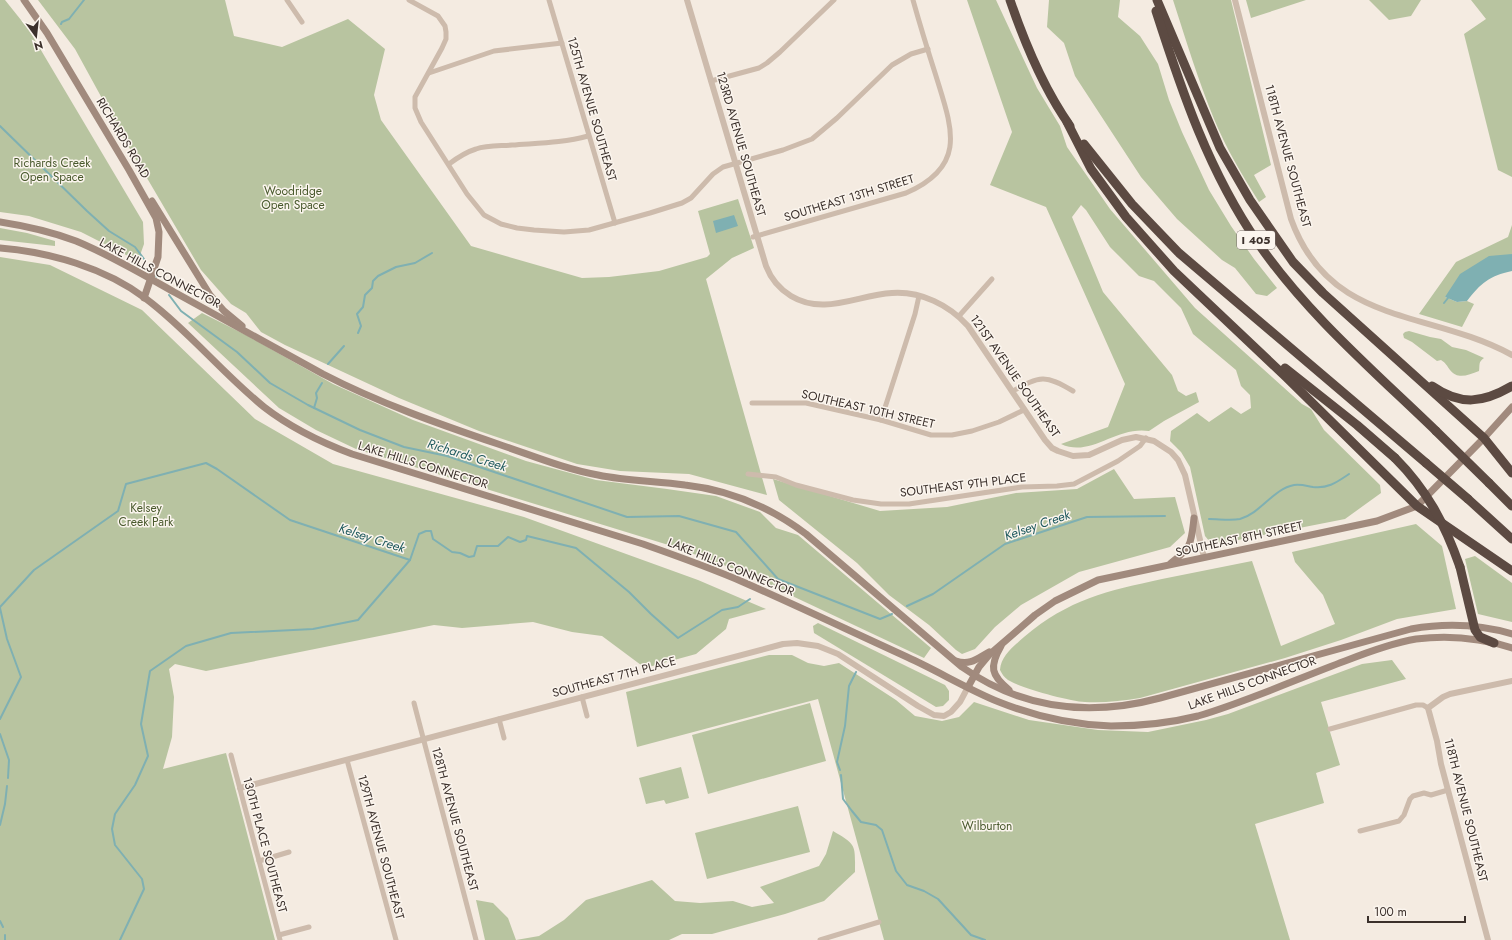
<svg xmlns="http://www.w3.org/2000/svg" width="1512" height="940" viewBox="0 0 1512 940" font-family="Jost,sans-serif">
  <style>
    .green { fill: #b8c4a0 }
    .water { fill: #7fb0b2 }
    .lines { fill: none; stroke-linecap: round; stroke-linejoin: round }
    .stream { stroke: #7fb0b2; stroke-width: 2 }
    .minor { stroke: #cdbbac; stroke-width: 5 }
    .tertiary { stroke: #cdbbac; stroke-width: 6 }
    .secondary { stroke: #a18a7d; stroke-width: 7 }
    .motorway { stroke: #5c4a42; stroke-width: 9 }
    .motorway-bridge { stroke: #5c4a42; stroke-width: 9 }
    .labels { text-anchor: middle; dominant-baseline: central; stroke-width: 3; stroke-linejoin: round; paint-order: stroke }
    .shield { fill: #fbf5ee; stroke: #756b66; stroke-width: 1 }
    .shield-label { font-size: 11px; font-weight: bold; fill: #3b302b }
    .street-label { font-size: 12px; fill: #3b302b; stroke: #fbf5ee }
    .park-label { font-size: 12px; fill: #4a5a2e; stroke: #fbf5ee }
    .water-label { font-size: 13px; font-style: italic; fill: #1f5a5e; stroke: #fbf5ee }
  </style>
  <rect width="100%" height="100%" fill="#f4ebe1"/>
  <g class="green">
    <path d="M0,0H5L29,30L143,222L144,244L138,261L81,232L29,216L0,212Z"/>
    <path d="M38,0H225L234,36L282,47L348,19L385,49L374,95L381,120L471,246L582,278L609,277L659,271L707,257L710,254L698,211L738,199L754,248L732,258L706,279L767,495L689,474L620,471L577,464L479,431L399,398L285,345L261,332L246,313L231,304L201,270L127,144L75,49Z"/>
    <path d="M967,0H996L1037,88L1060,126L1067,147L1110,209L1195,308L1302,404L1311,409L1324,430L1380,485L1381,493L1345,519L1218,544L1210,542L1205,536L1190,467L1181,452L1170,441L1171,431L1197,413L1209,422L1231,407L1241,414L1251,408L1250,395L1241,386L1236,370L1193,334L1181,308L1154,281L1139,276L1110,247L1086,210L1081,205L1072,217L1103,292L1172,375L1178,391L1186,396L1196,392L1199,402L1164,421L1149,431C1115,426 1091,458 1061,444L1108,427L1125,384L1046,207L990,185L1012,132Z"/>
    <path d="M1049,0H1120L1118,17L1140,36L1158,64L1169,100L1182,132L1209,190L1231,226L1254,259L1277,288L1267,296L1256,294L1235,268L1222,260L1177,219L1141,177L1075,76L1064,43L1047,27Z"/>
    <path d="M1173,0H1231L1271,165L1254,175L1266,197L1259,202C1242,175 1226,148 1214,119C1198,80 1186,40 1173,0Z"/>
    <path d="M1246,0H1306L1251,18Z"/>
    <path d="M1369,0H1421L1411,16L1389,20Z"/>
    <path d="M1471,0H1512V177L1498,170L1464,34L1486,19Z"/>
    <path d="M1512,225V254L1445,297L1457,302L1467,301L1474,304L1462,327L1419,314L1456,262L1508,237Z"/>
    <path d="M0,228L27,233L55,241V246L0,240Z"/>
    <path d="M0,257L50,265L142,310L255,419L333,464L524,517L698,580L766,609L729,619L726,629L696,654L645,668L602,636L572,632L533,622L462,628L434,625L206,671L175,664L169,669L174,697L172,737L163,769L226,753L275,940H0Z"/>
    <path d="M202,313L246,335L333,384L413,420L526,461L596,480L667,489L716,496L760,512L776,528L798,535L931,648L924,658L737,570L675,547L356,449L316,430L279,408L188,323Z"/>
    <path d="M1409,331L1430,337L1441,339L1452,347L1466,350L1484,358C1478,362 1480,365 1479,371C1468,375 1458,380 1450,370C1447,366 1446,363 1441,360L1437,361L1412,342L1404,338L1403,334L1405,332Z"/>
    <path d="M1114,469L1134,499L1175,497L1185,533L1170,547L1079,572L1021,605L995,627L975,649L962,654L956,650L929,625L889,595L857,563L779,500L773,479L880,511L947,507L1016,493L1077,489Z"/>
    <path d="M1416,524L1442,546L1456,609L1397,619L1341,640L1285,658L1140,698C1122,701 1103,703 1085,702C1069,701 1021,688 1008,680C1004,677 1002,674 1000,670C1001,656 1013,647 1024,637C1069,599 1107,591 1162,579C1192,573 1222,567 1252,561L1281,646L1335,624L1323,595L1295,562L1292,552Z"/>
    <path d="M1475,556L1512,583V622L1478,614L1465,559Z"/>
    <path d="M818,623L945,685L949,691V700L943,706L936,707L814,633L813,626Z"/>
    <path d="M769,655H792L808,663L824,666L839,663L896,700L915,716L942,721L959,717L974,702L1029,720L1098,730L1148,732L1206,720L1228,714L1362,664L1392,660L1406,679L1321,702L1340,765L1316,773L1324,803L1255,824L1290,940H884L818,699L637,747L626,692Z"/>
    <path d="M810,703L826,761L708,794L692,735Z"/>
    <path d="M681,767L689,798L666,804L664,800L646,804L639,778Z"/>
    <path d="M798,806L810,852L707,879L695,833Z"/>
    <path d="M833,831C857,845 855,845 855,872L824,901L785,914L712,934H682L669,940H485L476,900L493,903L508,918L516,940L539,936L564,920L586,900L652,880L675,901L700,903L733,901L752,907L774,903L760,887L819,866L826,854Z"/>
  </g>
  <g class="water">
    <path d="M734,215L738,226L716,233L713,221Z"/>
    <path d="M1512,254V271C1489,276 1481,283 1467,301L1457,302L1445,297L1460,274L1489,256Z"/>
  </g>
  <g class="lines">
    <g class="stream">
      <path d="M61,24L62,22L69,19L84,0"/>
      <path d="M0,126L87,211L109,231L135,247L144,259"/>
      <path d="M156,276L157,277"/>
      <path d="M169,295L181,311L237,352L270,383L308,405L360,430L404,447L447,456L627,517L679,516L736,532L778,579L880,619L892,614"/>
      <path d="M1444,303L1448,298"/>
      <path d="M358,333L361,326L357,314L363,307L365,295L372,288L373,281L378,276L396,267L415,263L432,253"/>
      <path d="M328,364L344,346"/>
      <path d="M314,408L317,398L316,393L322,383"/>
      <path d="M1209,519C1219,519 1231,521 1240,519C1261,513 1273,489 1294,485C1301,484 1307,486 1313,487C1328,489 1337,482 1349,474"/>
      <path d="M907,606L933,594L1005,544L1087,517L1165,516"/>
      <path d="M0,607L34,570L118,511L126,484L206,463L217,469L290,520L410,560L419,534L426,531H431L433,539L452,552L460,553L469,557L474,556L477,546H498L508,537L520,542L526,540L527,536L576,548L629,592L651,614L678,638L722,610L738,607L750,599"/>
      <path d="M0,608L7,639L21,677L0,719"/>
      <path d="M0,734L9,760L8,778"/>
      <path d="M840,770L837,762L845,726L849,686L856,672"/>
      <path d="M841,775L843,799L852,811L861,822L876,825L882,830L896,871L907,885L924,891L938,899L971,935L985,940"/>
      <path d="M0,825L5,804L7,786"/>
      <path d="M0,921L3,927"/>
      <path d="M5,935V940"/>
      <path d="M120,940L144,889L142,879L115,845L112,829L115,814L135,785L148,756L141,724L150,671L186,646L231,633L313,629L358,620L410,560"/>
    </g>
    <g class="minor">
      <path d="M287,0L302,22"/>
      <path d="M409,0L438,16L445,26L446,32V39L442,48L415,97V108L421,122L467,194L484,215L501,224L517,228L534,230L564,232L589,230L650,213L682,203L691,198L713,174L723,167L783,150L812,139L837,118L892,65L911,54L928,49"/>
      <path d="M549,0L615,223"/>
      <path d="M429,73L494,51L562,43"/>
      <path d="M711,81L759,68L767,63L780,52L834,0"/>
      <path d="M449,164C457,158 466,152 476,149C487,145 500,146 512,145C538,143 563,143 588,136"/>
      <path d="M753,237L906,193C968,166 952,128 936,76C928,51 920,25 913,0"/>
      <path d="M959,316L992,279"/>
      <path d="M1013,391C1040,376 1045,374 1073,391"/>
      <path d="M752,403H806L881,420L931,435H952L972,431L999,422L1024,410"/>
      <path d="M881,420L915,314L919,296"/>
      <path d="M748,474L776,477L796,485L853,500L881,504H909L1022,487L1057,486L1074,484L1118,461L1140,446L1146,438"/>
      <path d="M582,697L587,716"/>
      <path d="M414,703L476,940"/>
      <path d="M499,719L504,738"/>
      <path d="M1330,729L1416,705H1423L1428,708"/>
      <path d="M231,755L280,940"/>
      <path d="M347,760L396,940"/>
      <path d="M1360,831L1399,821L1404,815L1410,799L1413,796L1424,793L1431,795L1448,790"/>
      <path d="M259,861L289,852"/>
      <path d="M279,935L309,927"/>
      <path d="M820,940L879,922"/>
    </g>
    <g class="tertiary">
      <path d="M687,0L766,266C771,279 778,288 791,296C824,316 857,295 892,293C921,291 949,305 968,326L1045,440L1052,448L1058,451L1073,456L1089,455L1122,440L1136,437L1154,441L1171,452L1178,460L1185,475L1204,557"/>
      <path d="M1235,0L1291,219C1330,327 1428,309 1512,355"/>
      <path d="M240,788L783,644L797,643L818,646L838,654L918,706L934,715L944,716L951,712L960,702L968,687"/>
      <path d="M1488,940L1441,764L1437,741L1428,708L1443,697L1450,694L1512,681"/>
    </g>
    <g class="secondary">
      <path d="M24,0L47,33L129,170L156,218L159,232L158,257L144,298"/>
      <path d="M152,201L210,295L224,311L242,326"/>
      <path d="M0,222C26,226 52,232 76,241C110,255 142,274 174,292C224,319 273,347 323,374C379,403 439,424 498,444C531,455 564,469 598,475C627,481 656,481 685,485C730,490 770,507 806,534L962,667C1023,710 1089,717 1160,698L1411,629C1445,623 1479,624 1512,634"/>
      <path d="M0,248C50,252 105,268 145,298C188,330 222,373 264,407C291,428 320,442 352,454L643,544C677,556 711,568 743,582C798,606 852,632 907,657C938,671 967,689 999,702C1034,716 1073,725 1111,726C1140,726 1170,723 1198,716C1248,701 1297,679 1345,661C1368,652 1392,643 1416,639C1449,635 1481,638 1512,648"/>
      <path d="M1171,563C1192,547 1191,544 1194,518"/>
      <path d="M1001,646C989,667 991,675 1009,690"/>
      <path d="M956,661C970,666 978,658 989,652"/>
      <path d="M968,687L979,667L989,655L1035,615L1055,601L1098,580L1377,521L1417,506L1484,438L1512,407"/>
    </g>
    <g class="motorway">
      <path d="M1010,0C1025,44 1043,88 1070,126"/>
      <path d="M1157,0L1220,148L1250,200L1293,262L1323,293L1484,438L1512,473"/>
      <path d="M1156,11C1182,92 1209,172 1258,243C1307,314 1375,372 1436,431"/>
      <path d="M1067,122L1091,169L1126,217L1174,271L1286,377L1417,506L1512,571"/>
      <path d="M1084,144L1132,204L1179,253L1426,463"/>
      <path d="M1285,368L1357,425L1395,458"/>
      <path d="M1432,386C1461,406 1483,403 1512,386"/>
      <path d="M1489,483L1512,506"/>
      <path d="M1468,499L1512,539"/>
      <path d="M1460,567L1475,630L1480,637L1494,643"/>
    </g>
    <g class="motorway-bridge">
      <path d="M1436,431L1489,483"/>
      <path d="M1395,458C1427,490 1445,524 1460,567"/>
      <path d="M1426,463L1468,499"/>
    </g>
  </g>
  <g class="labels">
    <rect class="shield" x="1237" y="231" width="38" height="18" rx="3"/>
    <g class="shield-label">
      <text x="1256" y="240">I 405</text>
    </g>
    <g class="street-label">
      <text transform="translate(592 109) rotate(74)">125TH AVENUE SOUTHEAST</text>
      <text transform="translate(123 138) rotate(59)">RICHARDS ROAD</text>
      <text transform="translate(741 144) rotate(74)">123RD AVENUE SOUTHEAST</text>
      <text transform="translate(1288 156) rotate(75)">118TH AVENUE SOUTHEAST</text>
      <text transform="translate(849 198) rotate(-17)">SOUTHEAST 13TH STREET</text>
      <text transform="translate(160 273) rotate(28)">LAKE HILLS CONNECTOR</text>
      <text transform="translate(1015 376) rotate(55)">121ST AVENUE SOUTHEAST</text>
      <text transform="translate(868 409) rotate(13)">SOUTHEAST 10TH STREET</text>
      <text transform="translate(423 465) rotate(17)">LAKE HILLS CONNECTOR</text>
      <text transform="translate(963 485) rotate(-7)">SOUTHEAST 9TH PLACE</text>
      <text transform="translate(1239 539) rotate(-12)">SOUTHEAST 8TH STREET</text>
      <text transform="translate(731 567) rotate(22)">LAKE HILLS CONNECTOR</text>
      <text transform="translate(614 677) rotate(-15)">SOUTHEAST 7TH PLACE</text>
      <text transform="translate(1252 683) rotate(-20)">LAKE HILLS CONNECTOR</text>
      <text transform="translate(1466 810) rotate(76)">118TH AVENUE SOUTHEAST</text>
      <text transform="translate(455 819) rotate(75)">128TH AVENUE SOUTHEAST</text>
      <text transform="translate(265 845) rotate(75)">130TH PLACE SOUTHEAST</text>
      <text transform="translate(381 847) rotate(75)">129TH AVENUE SOUTHEAST</text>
    </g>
    <g class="park-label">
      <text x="52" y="163">Richards Creek<tspan x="52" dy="14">Open Space</tspan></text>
      <text x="293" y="191">Woodridge<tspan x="293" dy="14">Open Space</tspan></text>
      <text x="146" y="508">Kelsey<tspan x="146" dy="14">Creek Park</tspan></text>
      <text x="987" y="826">Wilburton</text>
    </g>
    <g class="water-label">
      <text transform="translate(467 455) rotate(17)">Richards Creek</text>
      <text transform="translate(1037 525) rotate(-19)">Kelsey Creek</text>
      <text transform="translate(372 538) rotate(18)">Kelsey Creek</text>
    </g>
  </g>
  <g transform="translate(36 36) rotate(165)" stroke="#fbf5ee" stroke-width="3" paint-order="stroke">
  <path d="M0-3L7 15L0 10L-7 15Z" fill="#3b302b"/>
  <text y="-6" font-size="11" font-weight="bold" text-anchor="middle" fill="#3b302b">N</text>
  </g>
  <path d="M1368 916v6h97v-6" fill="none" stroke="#3b302b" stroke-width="2"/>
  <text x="1374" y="916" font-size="12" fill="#3b302b" stroke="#fbf5ee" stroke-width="3" paint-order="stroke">100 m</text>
</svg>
